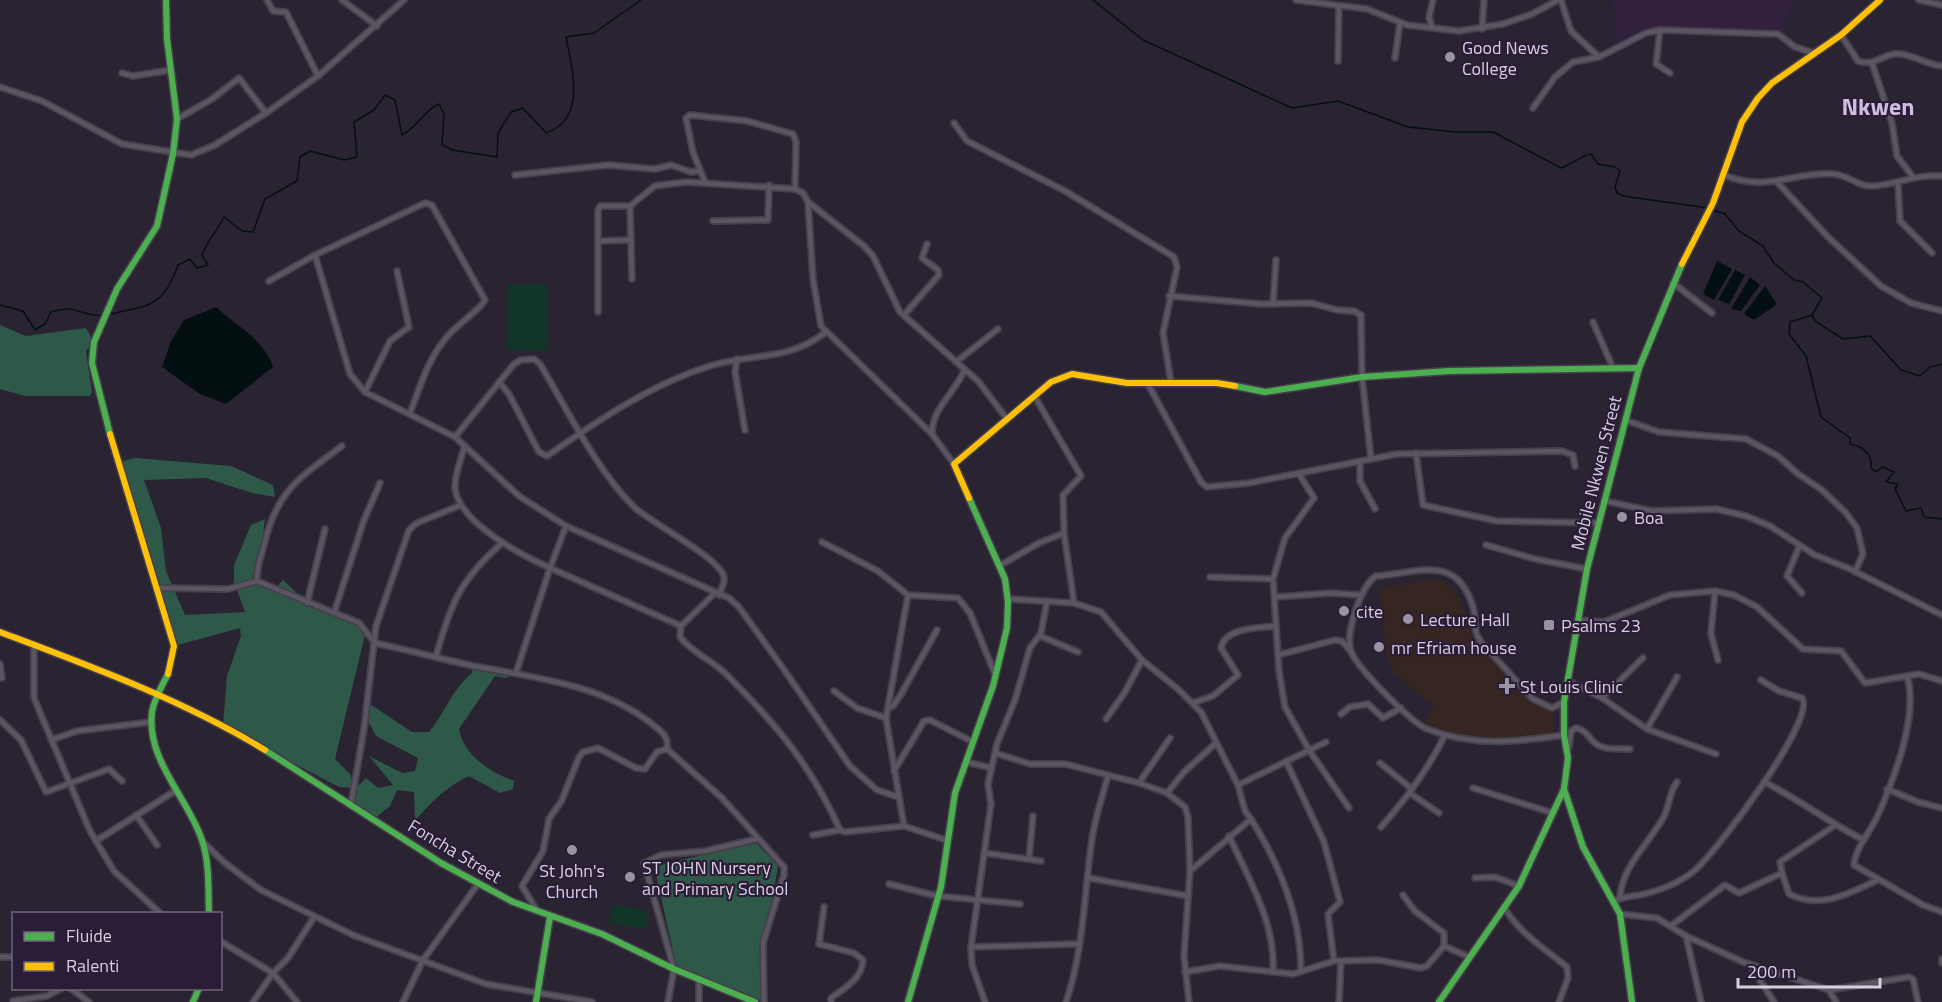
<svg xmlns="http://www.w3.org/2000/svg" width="1942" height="1002" viewBox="0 0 1942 1002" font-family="'Titillium Web',sans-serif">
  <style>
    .built { fill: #31213e }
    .education { fill: #362622 }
    .green { fill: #113529 }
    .forest { fill: #2e5949 }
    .water { fill: #040f12 }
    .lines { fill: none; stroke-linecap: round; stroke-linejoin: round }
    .stream { stroke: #040f12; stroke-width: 1.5 }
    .street-casing { stroke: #463f4c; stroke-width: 8 }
    .fast-casing { stroke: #463f4c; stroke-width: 9 }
    .slow-casing { stroke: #463f4c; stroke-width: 9 }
    .street { stroke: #5b5461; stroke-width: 4.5 }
    .fast { stroke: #4caf50; stroke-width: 6 }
    .slow { stroke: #ffc107; stroke-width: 6 }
    .poi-dot { fill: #9a93a3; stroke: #2b1d37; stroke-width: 2 }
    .labels { text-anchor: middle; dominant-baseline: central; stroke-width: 4.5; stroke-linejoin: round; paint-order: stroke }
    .poi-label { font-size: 18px; fill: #d7cfe0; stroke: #2b1d37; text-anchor: start }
    .street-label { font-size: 18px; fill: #d7cfe0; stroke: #2b1d37 }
    .district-label { font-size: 24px; font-weight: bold; fill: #cebddf; stroke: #2b1d37 }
  </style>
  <rect width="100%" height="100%" fill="#2a2331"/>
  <path class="built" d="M1612,0H1793L1783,33L1771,30L1654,27L1643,30L1617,46Z"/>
  <path class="education" d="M1433,579L1441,580L1453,590L1460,599L1473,638L1509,673L1520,689L1541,706L1554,709V740L1474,742L1423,727L1434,707L1394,673L1387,657L1379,588Z"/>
  <g class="green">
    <path d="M508,284H548V351L508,350Z"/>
    <path d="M612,905L647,910V929L609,923Z"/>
  </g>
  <g class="forest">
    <path d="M0,325L26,336L86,328L91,337L90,346L86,351L92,393L89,396H25L0,389Z"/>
    <path d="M135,458L231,466L273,485L275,497L252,493L206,478L144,480L161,528L166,571L185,615L245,612L234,582V565L251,525L265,519L257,581L275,589L283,580L307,603L362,628L365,635L335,759L350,774L353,788L339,787L223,726L227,676L241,636L240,628L174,646L119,462Z"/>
    <path d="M471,665L513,675L505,678L495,676L459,729C464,756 490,772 514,781L513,789L500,793L469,776C447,786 430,803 415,821L414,792L397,790L390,806L374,819L351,804L352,792L366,778L378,788L393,785L369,756L402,773L415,771L418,758L376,736L367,719L370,704L412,732H429C447,710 450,692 472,673Z"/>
    <path d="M756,843L778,866L763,953V1002L677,968L654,866Z"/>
  </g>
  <g class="water">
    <path d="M1717,261L1732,269L1714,300L1703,294Z"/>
    <path d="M1735,270L1745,275L1729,304L1718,300Z"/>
    <path d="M1750,277L1760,285L1741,311L1731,309Z"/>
    <path d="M1765,286L1777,304L1754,320L1744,314Z"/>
    <path d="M216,307C236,326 264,339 273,367L226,404L200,394L162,367L171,341L184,320Z"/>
  </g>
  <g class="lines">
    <g class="stream">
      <path d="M1093,0L1143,40L1292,108L1338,101L1408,127L1456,132H1493L1561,168C1572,165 1581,155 1591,154L1598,164L1615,167L1620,171L1615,187L1617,193L1623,196L1708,208"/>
      <path d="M1712,210L1725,214L1739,231L1763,246L1774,263L1794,280L1803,282L1822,298L1812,315L1815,321L1843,339L1870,336L1901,370L1920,376L1930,367L1942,364"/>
      <path d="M0,305L23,311L35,330L45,324L51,312C80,303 79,317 102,315"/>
      <path d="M110,314C151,305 163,307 178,265L190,259L197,268L208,265L202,255C207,241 217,231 224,217L242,231L253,232L265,199L297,181L300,157L310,151L344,160L357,157L354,122L374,110L385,95L395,100L402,135C418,127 423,111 439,104L444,114L442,144L452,150L497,157L498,133L511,112L523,108L546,133C587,119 572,70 566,37L594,33L641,0"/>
      <path d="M1812,315L1790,322L1789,334L1806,356L1821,417L1850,438V444C1861,446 1873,453 1871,468L1876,472L1882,467L1894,472L1886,482L1898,484L1895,489L1906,511L1921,508L1924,517L1942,519"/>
    </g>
    <g class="street-casing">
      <g id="street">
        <path d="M267,0L273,11L286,12L318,76"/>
        <path d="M342,0L377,26"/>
        <path d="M1296,0L1367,9L1407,25L1459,31L1503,24L1532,14L1558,0"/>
        <path d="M1561,0L1571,31L1599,57L1646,33L1660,30L1778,34L1795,47L1814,53"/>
        <path d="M1919,0L1942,5"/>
        <path d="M1432,27L1429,17L1433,0"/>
        <path d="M1482,29L1484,0"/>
        <path d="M1660,30L1656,64L1670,73"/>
        <path d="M1841,35L1858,61C1877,67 1884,52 1900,54C1914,55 1927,65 1942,66"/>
        <path d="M1395,58L1400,23"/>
        <path d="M1338,61L1339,6"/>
        <path d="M1872,63L1892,123L1897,156L1913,177"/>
        <path d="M122,73L133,76L171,70"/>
        <path d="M0,87L42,101L122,144L191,155L215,145L266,113L318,76L404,0"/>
        <path d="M1533,108L1555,77L1573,62L1599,57"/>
        <path d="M177,119L212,99L239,78L266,113"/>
        <path d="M954,123L967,141L1065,191L1174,257L1177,267L1163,333L1171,382"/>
        <path d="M515,175L608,165L655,169L671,165L691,172L700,171"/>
        <path d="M1724,175C1767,193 1794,171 1834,174C1849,175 1857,187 1873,186C1898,184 1917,174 1942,176"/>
        <path d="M705,182L693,152L686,118L690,115L747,121L793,134L796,142L795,189"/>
        <path d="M1777,182L1828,237L1881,286L1911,303L1942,311"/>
        <path d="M1898,182L1900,221L1932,253"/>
        <path d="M808,202L864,246L873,256L900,312L978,381L1007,419"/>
        <path d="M630,206L632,279"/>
        <path d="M713,221L768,220L769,185"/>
        <path d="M598,241L631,240"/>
        <path d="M315,255L350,374L365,392L455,437L519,496L566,526L729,598L739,607L785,671L850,766L877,790L898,797"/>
        <path d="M269,281L315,255L425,203L432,205L485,300C482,308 454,327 446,338C428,359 420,387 410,413"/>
        <path d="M1673,283L1712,313"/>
        <path d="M1169,296L1261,304L1311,303L1337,310L1354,311L1361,315L1362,377L1371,459"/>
        <path d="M1273,304L1276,260"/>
        <path d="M598,312V211L600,206H630L655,186L686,182L795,189L803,193L808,202L813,279L821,326L932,434L954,464"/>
        <path d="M904,315L939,275L938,270L922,258L927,244"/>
        <path d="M1593,322L1613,368"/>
        <path d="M737,359L735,372L745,430"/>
        <path d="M956,362L998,329"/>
        <path d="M499,382L509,394L539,452L547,456C597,421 653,383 713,365C755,353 789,361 826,332"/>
        <path d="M1148,384L1201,482L1207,487L1249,483L1397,454L1562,451L1573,455L1575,466"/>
        <path d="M365,392L390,341L409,327L397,271"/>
        <path d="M1625,420L1659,432L1746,439L1778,456L1798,474L1822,490L1846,513L1857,528L1863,554L1855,572"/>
        <path d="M932,434C932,408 954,394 964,371"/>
        <path d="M455,437L514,364L521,360L534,359L540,364C567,409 597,471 634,507C651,523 719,557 724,577C725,583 721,589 719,595"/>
        <path d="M464,448C461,460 454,476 455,489C460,523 521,555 550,568L566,526"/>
        <path d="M1416,453L1423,505L1497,521L1599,523"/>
        <path d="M1360,461V481L1375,509"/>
        <path d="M1299,474L1314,498L1285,538L1273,579L1279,671L1285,707L1309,750L1349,808"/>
        <path d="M1605,501L1652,511L1716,509L1746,516L1770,526L1815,555L1848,568L1942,615"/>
        <path d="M1064,533L1074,603"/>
        <path d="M822,542L878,571L908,595L958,598L970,613L995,674"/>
        <path d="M1486,545L1535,559L1587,569"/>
        <path d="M1799,547L1787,576L1802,593"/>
        <path d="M999,566L1039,543L1064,533L1063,495L1081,476L1035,397"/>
        <path d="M1210,577L1273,579"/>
        <path d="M257,581C256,569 261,556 264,545C277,490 299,478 342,446"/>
        <path d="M158,588L228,589L257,581L359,623L375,643C408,650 441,659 474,666C536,678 601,684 652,724C662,732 669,736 667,749"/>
        <path d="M1715,591L1711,634L1718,660"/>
        <path d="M715,593L681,626L680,637C692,653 712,660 726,674C776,724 811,765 840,830"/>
        <path d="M908,595L886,718L904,826L946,840"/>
        <path d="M1276,597L1331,593L1360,595"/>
        <path d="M1010,599L1074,603L1101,612L1142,660L1179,690L1201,712L1238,785L1245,811L1251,819L1190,871"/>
        <path d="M307,603L325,529"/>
        <path d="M334,613L364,520L380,483"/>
        <path d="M1578,620L1604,622L1670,595L1715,591L1734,595L1757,607L1803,649L1841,651L1865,683L1907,676C1919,714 1894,779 1878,815C1871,831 1855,848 1854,865L1923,905L1942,912"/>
        <path d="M1040,636L1078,652"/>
        <path d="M34,646V698L90,831L114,871L161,914"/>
        <path d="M1278,655L1335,640L1342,641L1351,652"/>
        <path d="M436,656C451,603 460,580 502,543"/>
        <path d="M0,664L2,678"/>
        <path d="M516,673L550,568L681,626"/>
        <path d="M1907,676L1919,674L1942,681"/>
        <path d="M1568,681L1602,698L1647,729L1716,754"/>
        <path d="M834,691L857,708L886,718"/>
        <path d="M1602,698L1643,658"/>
        <path d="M1564,702L1552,708L1533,699L1481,642C1472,631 1477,620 1473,607C1457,553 1418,573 1376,576C1361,585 1345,633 1351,651C1356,667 1412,723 1427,729C1473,747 1516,742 1564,735"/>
        <path d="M1193,703L1213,696L1238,675L1221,648C1225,627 1259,628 1276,626"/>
        <path d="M888,708L893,706L900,696L937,630"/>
        <path d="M1341,714L1350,707L1368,704L1383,718L1401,708"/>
        <path d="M1106,719L1125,692L1142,660"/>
        <path d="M0,720L21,740L46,792L109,769L122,781"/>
        <path d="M1647,729L1677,677"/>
        <path d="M51,740L77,731L151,722"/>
        <path d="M1569,747L1571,731L1576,728C1586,730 1588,737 1595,743C1604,751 1619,748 1630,749"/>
        <path d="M667,749L722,798L784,867V875L763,943L764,1002"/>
        <path d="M995,753L1030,764H1065L1139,783L1167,793L1185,807L1188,817L1190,871L1184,955L1189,1002"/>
        <path d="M1286,761L1324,842L1340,902L1328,914L1334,961"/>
        <path d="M966,762L992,768"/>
        <path d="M1380,763L1412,789"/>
        <path d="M894,771L924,721L930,720L973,742"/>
        <path d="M1764,782C1799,799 1829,823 1864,840"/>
        <path d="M1139,783L1170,738"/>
        <path d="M1238,785L1326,742"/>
        <path d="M1473,788L1553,813"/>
        <path d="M1887,789L1918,802L1942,808"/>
        <path d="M1167,793L1184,772L1215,744"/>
        <path d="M1411,794L1439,813"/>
        <path d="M351,804L364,729L376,626L409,530L417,523L461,505"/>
        <path d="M136,815L157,845"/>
        <path d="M1251,819C1280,865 1301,916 1301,971"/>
        <path d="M1381,827C1407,798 1428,770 1445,735"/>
        <path d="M813,835L840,830L845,832L904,826"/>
        <path d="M1229,836C1249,879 1276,924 1273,972"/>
        <path d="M96,841L175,791"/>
        <path d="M205,844L225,863L261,890L353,935L486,984L592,1002"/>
        <path d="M985,853L1041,861"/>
        <path d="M1029,859L1033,816"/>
        <path d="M1782,873L1789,894C1821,910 1849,893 1878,880"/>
        <path d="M1089,878L1188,896"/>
        <path d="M1475,878L1495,877L1519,886"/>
        <path d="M889,884L937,896L1020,904"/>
        <path d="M1620,897C1622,867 1647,845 1662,820C1670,808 1668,794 1677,782"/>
        <path d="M1613,902C1622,896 1630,897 1640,895C1658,891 1679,883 1694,871C1716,853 1817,719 1802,698L1779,691L1761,680"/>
        <path d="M824,907L819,944L854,953L863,960C862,979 845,988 831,998V1002"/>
        <path d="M1504,907C1519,933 1544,948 1567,967L1568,978L1559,1002"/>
        <path d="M536,909L522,886L543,851L549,819L562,800L579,757L583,752L598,748L636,768L645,769L657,752L667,749"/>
        <path d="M1620,914L1657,918L1686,936L1743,962L1829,990L1836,1002"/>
        <path d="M1672,925L1725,885L1739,893L1782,873L1780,862L1834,826"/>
        <path d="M1686,936L1701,1002"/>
        <path d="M220,941L273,973L297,1002"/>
        <path d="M1444,946L1469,957"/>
        <path d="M971,947L1078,944"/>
        <path d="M1,957H14"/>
        <path d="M1942,959V963"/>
        <path d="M1750,965L1774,1002"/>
        <path d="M1185,972L1220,966L1293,974L1334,961L1378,960L1421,968L1427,966L1444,946V933L1415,911L1403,895"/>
        <path d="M70,988L89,1002"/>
        <path d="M1829,990L1909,977L1913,979L1918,1002"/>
        <path d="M13,1001L47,996L62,988"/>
        <path d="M253,1002L273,973L288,958L314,917"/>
        <path d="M403,1002L423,960L478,884"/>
        <path d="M668,1002L674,969L644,863L661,855L705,851L757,839"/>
        <path d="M699,1002V980"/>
        <path d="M985,1002L972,965L971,947L991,804L988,784L997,744L1015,700L1030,648L1041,633L1047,601"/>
        <path d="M1066,1002C1084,950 1084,893 1092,839C1095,818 1102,797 1108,776"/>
        <path d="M1339,1002L1341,961"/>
      </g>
    </g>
    <g class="fast-casing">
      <g id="fast">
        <path d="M1235,386L1265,392L1362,377L1449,371L1639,368"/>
        <path d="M110,434L92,363L94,342L117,289L157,226L173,154L177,119L167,39L166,0"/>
        <path d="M168,674C162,686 154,699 152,712C146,760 188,798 202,840C210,864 208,890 209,914"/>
        <path d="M265,750L441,863L513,902L602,934L674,969L755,1002"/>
        <path d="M1564,789L1583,847L1620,914L1632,1002"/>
        <path d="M193,1002L199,988"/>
        <path d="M536,1002L550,917"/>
        <path d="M908,1002L941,887L955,793L993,686L1007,628L1008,602L1005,579L969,498"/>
        <path d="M1439,1002L1519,886L1564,789L1568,758L1564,735V702L1587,569L1639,368L1682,264"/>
      </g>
    </g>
    <g class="slow-casing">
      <g id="slow">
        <path d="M1682,264L1713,203L1742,122L1758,98L1772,83L1841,35L1880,0"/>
        <path d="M110,434L174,646L168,674"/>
        <path d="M969,498L954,464L1051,382L1072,374L1127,383H1217L1235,386"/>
        <path d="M0,632C90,666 183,700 265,750"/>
      </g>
    </g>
    <use href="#street" class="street"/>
    <use href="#fast" class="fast"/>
    <use href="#slow" class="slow"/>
  </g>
  <g class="poi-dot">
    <circle cx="1450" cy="57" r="6"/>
    <circle cx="1622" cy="517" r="6"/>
    <circle cx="1344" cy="611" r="6"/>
    <circle cx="1408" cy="619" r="6"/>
    <rect x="1543" y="619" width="12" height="12" rx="3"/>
    <circle cx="1379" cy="647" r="6"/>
    <path d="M1504 677h6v6h6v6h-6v6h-6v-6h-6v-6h6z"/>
    <circle cx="572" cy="850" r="6"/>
    <circle cx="630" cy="877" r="6"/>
  </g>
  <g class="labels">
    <g class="poi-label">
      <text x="1462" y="47">Good News<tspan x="1462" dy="21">College</tspan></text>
      <text x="1634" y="517">Boa</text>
      <text x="1356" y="611">cite</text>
      <text x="1420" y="619">Lecture Hall</text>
      <text x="1561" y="625">Psalms 23</text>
      <text x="1391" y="647">mr Efriam house</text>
      <text x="1520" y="686">St Louis Clinic</text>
      <text x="642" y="867">ST JOHN Nursery<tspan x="642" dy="21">and Primary School</tspan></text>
      <text x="572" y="870" text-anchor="middle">St John's<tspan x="572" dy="21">Church</tspan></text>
    </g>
    <g class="street-label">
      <text transform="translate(1596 473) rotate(-76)">Mobile Nkwen Street</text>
      <text transform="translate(455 851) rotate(31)">Foncha Street</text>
    </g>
    <g class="district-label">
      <text x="1878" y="106">Nkwen</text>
    </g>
  </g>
  <rect x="12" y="912" width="210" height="78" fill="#2b1d37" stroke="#70647b" stroke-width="1.5"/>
  <rect x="24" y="932" width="30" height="9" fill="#4caf50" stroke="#70647b" stroke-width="1.5"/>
  <text x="66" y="942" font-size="18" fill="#d7cfe0">Fluide</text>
  <rect x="24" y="962" width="30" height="9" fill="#ffc107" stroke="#70647b" stroke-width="1.5"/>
  <text x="66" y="972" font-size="18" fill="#d7cfe0">Ralenti</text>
  <path d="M1738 978v9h142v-9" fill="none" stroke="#d7cfe0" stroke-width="3"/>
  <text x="1747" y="978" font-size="18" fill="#d7cfe0" stroke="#2b1d37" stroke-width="4.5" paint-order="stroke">200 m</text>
</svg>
